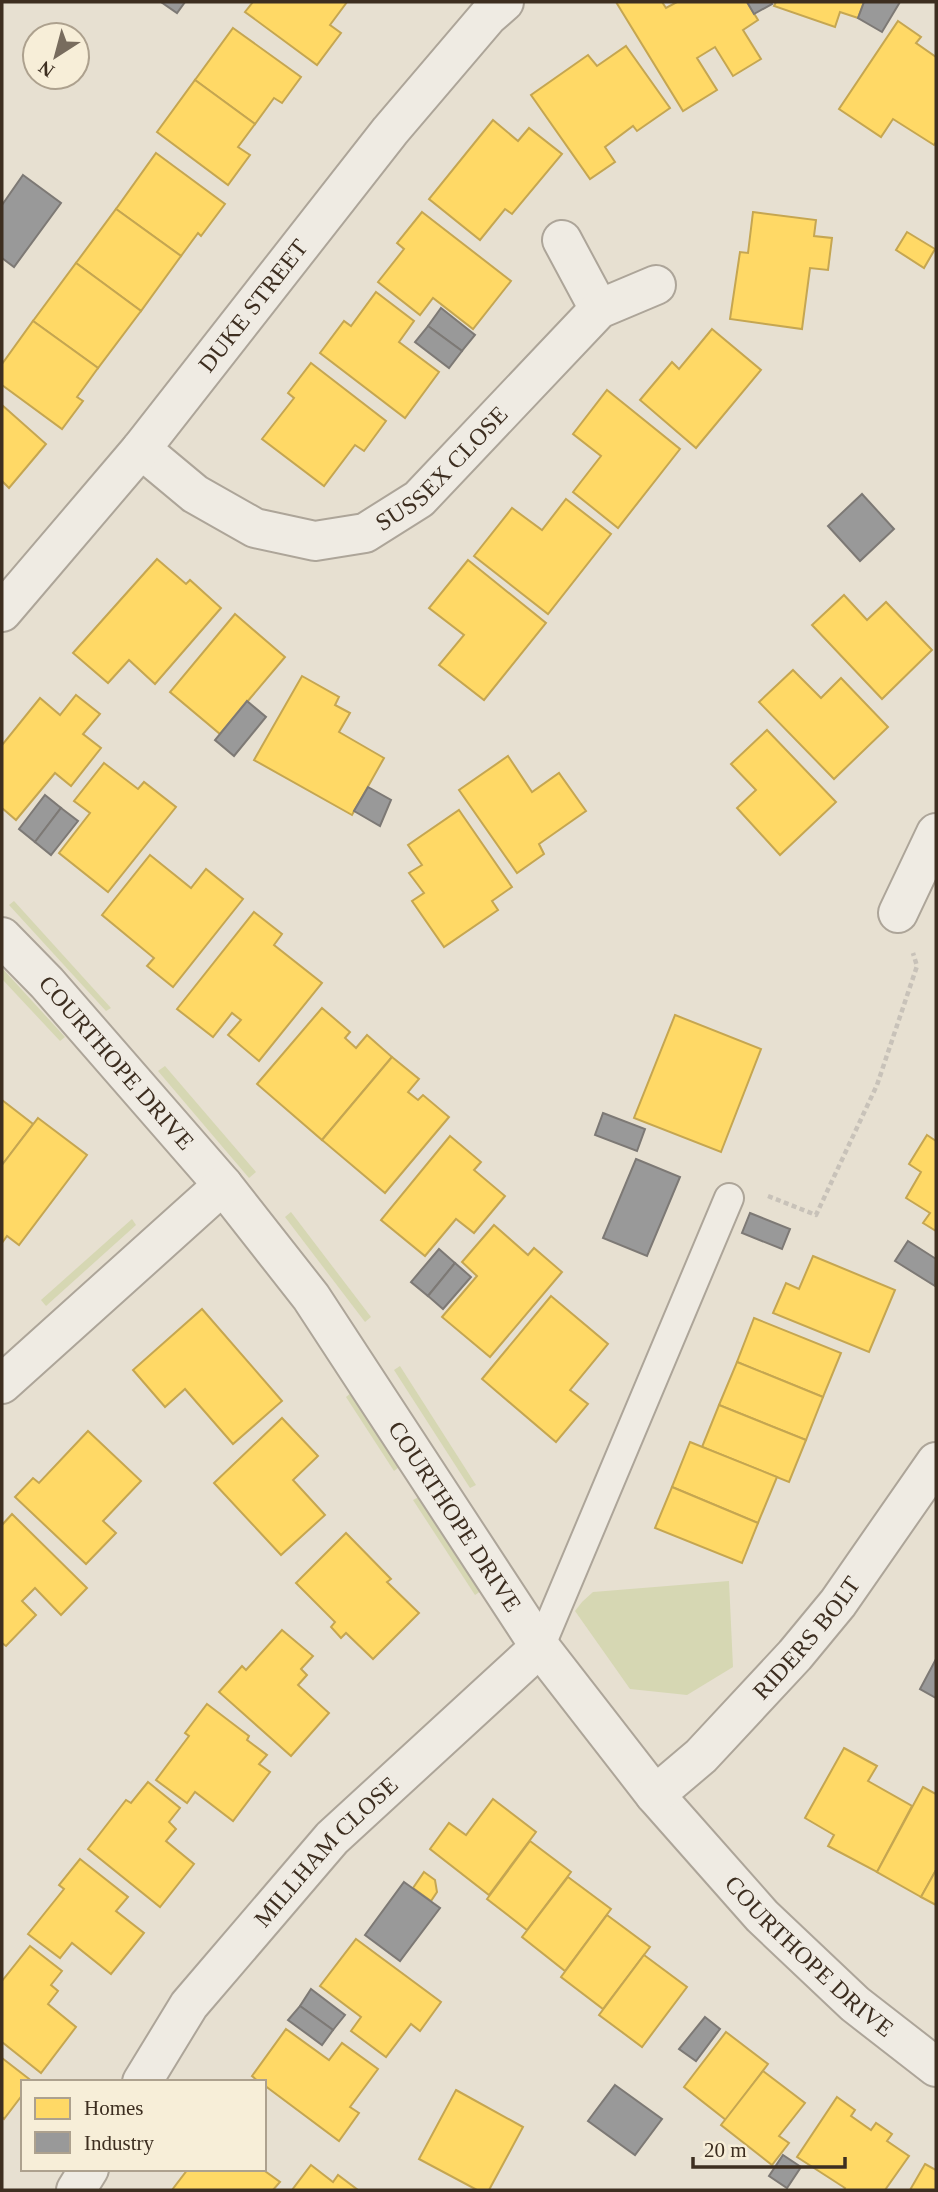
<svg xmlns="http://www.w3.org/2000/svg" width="938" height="2192" viewBox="0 0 938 2192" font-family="'Times New Roman',serif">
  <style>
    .green { fill: #d6d7b3 }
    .homes { fill: #ffd966; stroke: #c5a651; stroke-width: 2 }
    .industry { fill: #999; stroke: #7d7975; stroke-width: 2 }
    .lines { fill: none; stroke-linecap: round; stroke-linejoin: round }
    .service-casing { stroke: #ada599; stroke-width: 32 }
    .minor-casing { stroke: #ada599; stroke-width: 42 }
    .path { stroke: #c8c2b9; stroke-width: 4.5; stroke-dasharray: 5 3.5; stroke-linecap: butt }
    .service { stroke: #efebe3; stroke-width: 28 }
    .minor { stroke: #efebe3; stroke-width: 38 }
    .labels { text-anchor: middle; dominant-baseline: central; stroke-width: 7; stroke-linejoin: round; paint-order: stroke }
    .street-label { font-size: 24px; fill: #3d2e20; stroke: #f7eed8 }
  </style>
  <rect width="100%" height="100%" fill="#e7e0d1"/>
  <g class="green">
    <path d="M14,901L111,1008L106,1011L9,905Z"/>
    <path d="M2,968L65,1037L60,1041L2,979Z"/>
    <path d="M165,1066L256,1172L249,1178L158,1071Z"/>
    <path d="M291,1212L371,1317L365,1322L285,1217Z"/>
    <path d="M132,1219L136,1225L46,1306L41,1300Z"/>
    <path d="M400,1366L476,1485L470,1488L394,1370Z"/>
    <path d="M351,1393L399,1467L394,1471L346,1397Z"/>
    <path d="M419,1497L481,1591L475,1595L413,1500Z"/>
    <path d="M729,1581L733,1667L687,1695L630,1689L575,1611L582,1602L593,1592Z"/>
  </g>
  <g class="homes">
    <path d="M253,2H347L330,25L341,33L317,65L245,12Z"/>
    <path d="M616,2H662L666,8L677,2H747L758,20L743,30L761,59L733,76L715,47L697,58L717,90L683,111Z"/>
    <path d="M776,2H864L858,18L840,12L835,27L774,6Z"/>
    <path d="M898,21L921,37L916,43L936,57V142L934,145L893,119L881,137L839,109Z"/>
    <path d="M233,28L301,77L282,103L274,98L255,124L195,80Z"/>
    <path d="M626,46L670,108L637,131L633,126L605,147L615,162L590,179L531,95L588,55L597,66Z"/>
    <path d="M195,80L255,124L238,147L250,155L228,185L157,132Z"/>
    <path d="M493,120L518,141L529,128L562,154L512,214L505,209L480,240L429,199Z"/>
    <path d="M156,153L225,204L201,236L198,233L181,256L116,209Z"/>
    <path d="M116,209L181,256L141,311L76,263Z"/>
    <path d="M422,212L511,281L473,329L433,298L420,315L378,282L404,249L397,243Z"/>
    <path d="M753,212L816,220L814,236L832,238L828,270L810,268L802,329L730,319L740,252L748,253Z"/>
    <path d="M907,232L935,249L924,268L896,250Z"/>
    <path d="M76,263L141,311L98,368L33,321Z"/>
    <path d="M376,292L414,321L399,342L439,372L405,418L320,353L344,321L351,326Z"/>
    <path d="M33,321L98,368L77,397L83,401L62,429L2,385V364Z"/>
    <path d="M712,329L761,370L696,448L640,400L672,362L679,369Z"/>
    <path d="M311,363L386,421L364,451L355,445L324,486L262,439L294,398L288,393Z"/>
    <path d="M607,390L680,449L618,528L573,492L601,456L573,434Z"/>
    <path d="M2,405L46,444L9,488L2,481Z"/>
    <path d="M566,499L611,534L548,614L474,556L512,508L542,530Z"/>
    <path d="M157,559L186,584L190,580L221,608L155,684L129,660L108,683L73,653Z"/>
    <path d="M468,560L546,623L484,700L439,665L464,635L429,608Z"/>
    <path d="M844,595L867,620L886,602L932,650L882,699L812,625Z"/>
    <path d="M235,614L285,657L220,734L170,692Z"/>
    <path d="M793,670L821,698L841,678L888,727L834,779L759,702Z"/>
    <path d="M302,676L339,697L335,705L350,713L339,732L384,758L352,815L254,760Z"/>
    <path d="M76,695L100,714L83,734L101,748L71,786L55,773L16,820L2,808V745L40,698L60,715Z"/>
    <path d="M767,730L836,802L780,855L737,808L756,790L731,764Z"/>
    <path d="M508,756L532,792L559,773L586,811L539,844L544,854L517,873L459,790Z"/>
    <path d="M104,763L138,789L144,782L176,807L108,892L59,853L90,813L74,801Z"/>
    <path d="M459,810L512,887L492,901L498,910L444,947L412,901L424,893L409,873L422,865L408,845Z"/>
    <path d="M150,855L191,888L206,869L243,899L173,987L147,966L154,958L102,915Z"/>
    <path d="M254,912L282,934L274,945L322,983L259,1061L228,1035L241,1020L232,1013L213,1037L177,1009Z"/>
    <path d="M322,1008L350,1032L345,1038L356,1048L367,1035L392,1057L322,1140L257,1084Z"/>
    <path d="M675,1015L761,1049L721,1152L634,1118Z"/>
    <path d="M392,1057L419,1079L408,1092L418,1100L423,1095L449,1117L385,1193L322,1140Z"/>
    <path d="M2,1100L33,1124L2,1165Z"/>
    <path d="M38,1118L87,1155L19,1245L7,1236L2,1243V1165Z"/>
    <path d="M927,1135L936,1141V1231L923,1223L930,1213L906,1198L921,1172L909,1164Z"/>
    <path d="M450,1136L481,1162L474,1170L505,1196L474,1233L456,1219L425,1256L381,1220Z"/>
    <path d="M494,1225L528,1255L534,1248L562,1272L490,1357L442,1317L477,1276L462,1262Z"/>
    <path d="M813,1256L895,1290L869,1352L773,1313L786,1283L799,1289Z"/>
    <path d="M551,1296L608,1344L570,1390L588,1404L556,1442L482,1379Z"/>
    <path d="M202,1309L282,1401L233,1444L185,1389L165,1407L133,1370Z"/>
    <path d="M754,1318L841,1353L823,1397L737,1362Z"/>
    <path d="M737,1362L823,1397L806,1440L719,1405Z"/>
    <path d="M719,1405L806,1440L789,1482L702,1447Z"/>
    <path d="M282,1418L318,1456L293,1480L325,1515L281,1555L214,1483Z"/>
    <path d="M88,1431L141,1481L103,1521L116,1533L86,1564L15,1497L33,1478L39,1483Z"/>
    <path d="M690,1442L777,1477L758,1523L672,1487Z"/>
    <path d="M672,1487L758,1523L742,1563L655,1528Z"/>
    <path d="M12,1514L87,1588L61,1615L35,1588L22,1601L36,1615L6,1646L2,1643V1525Z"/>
    <path d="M346,1533L391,1579L387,1582L419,1613L373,1659L346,1633L341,1638L331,1627L335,1622L296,1583Z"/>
    <path d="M282,1630L313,1656L301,1669L307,1675L298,1685L329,1713L291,1756L219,1692L242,1666L246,1670Z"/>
    <path d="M207,1704L249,1736L247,1740L267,1755L259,1764L270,1772L233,1821L195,1792L187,1803L156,1780L189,1736L185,1733Z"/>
    <path d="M844,1748L877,1766L868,1781L912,1806L877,1872L828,1846L834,1835L805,1818Z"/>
    <path d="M148,1782L180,1808L169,1822L176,1829L166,1841L194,1864L160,1907L88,1849L126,1800L131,1803Z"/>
    <path d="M923,1787L936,1794V1870L921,1897L877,1872Z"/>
    <path d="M493,1799L536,1832L489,1895L430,1849L449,1823L466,1835Z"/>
    <path d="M530,1841L571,1872L527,1930L487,1899Z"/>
    <path d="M80,1859L128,1897L116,1911L144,1933L111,1974L72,1943L60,1958L28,1934L64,1889L59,1885Z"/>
    <path d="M936,1870V1905L921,1897Z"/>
    <path d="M424,1872L435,1880L437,1892L431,1901L413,1888Z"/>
    <path d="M568,1877L611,1909L565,1971L522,1937Z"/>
    <path d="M607,1915L650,1947L603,2009L561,1977Z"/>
    <path d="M356,1939L441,2002L420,2031L411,2024L386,2057L351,2031L361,2017L320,1986Z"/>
    <path d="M30,1946L62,1971L51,1985L58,1991L48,2004L76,2027L41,2073L2,2042V1981Z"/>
    <path d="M644,1955L687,1987L642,2047L599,2015Z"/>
    <path d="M286,2029L329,2060L342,2043L378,2069L350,2107L359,2113L339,2141L264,2085V2082H259L252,2076Z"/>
    <path d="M726,2032L768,2064L726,2120L684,2087Z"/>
    <path d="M2,2058L33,2082H23V2094L4,2119L2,2117Z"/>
    <path d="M763,2071L805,2103L779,2136L789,2143L772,2165L721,2125Z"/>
    <path d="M456,2090L523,2127L489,2190H477L419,2159Z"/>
    <path d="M837,2097L855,2110L851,2116L871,2130L876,2123L892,2134L887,2141L909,2156L885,2190H844L845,2188L797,2157Z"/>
    <path d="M925,2164L936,2170V2190H910Z"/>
    <path d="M311,2165L333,2182L338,2175L358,2190H292Z"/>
    <path d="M188,2169H262L280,2182L273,2190H172Z"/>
  </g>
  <g class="industry">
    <path d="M161,2H185L177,13Z"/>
    <path d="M747,2H771L772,4L754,14Z"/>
    <path d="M864,2H900L882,32L858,18Z"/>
    <path d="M23,175L61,203L14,267L2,258V205Z"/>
    <path d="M441,308L475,335L462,351L428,326Z"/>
    <path d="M428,326L462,351L449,368L415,342Z"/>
    <path d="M862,494L894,529L860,561L828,526Z"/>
    <path d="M247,701L266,717L234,756L215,740Z"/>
    <path d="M368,787L391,800L380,826L354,811Z"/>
    <path d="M45,795L61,808L35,842L19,829Z"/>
    <path d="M61,808L78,821L51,855L35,842Z"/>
    <path d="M603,1113L645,1129L637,1151L595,1135Z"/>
    <path d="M636,1159L680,1177L647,1256L603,1238Z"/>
    <path d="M750,1213L790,1229L782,1249L742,1233Z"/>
    <path d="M908,1241L936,1259L935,1286L895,1261Z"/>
    <path d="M439,1249L455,1263L428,1296L411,1282Z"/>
    <path d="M455,1263L471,1277L443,1309L428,1296Z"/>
    <path d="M936,1659V1698L920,1689Z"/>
    <path d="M404,1882L440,1908L400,1961L365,1935Z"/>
    <path d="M311,1989L345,2015L333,2030L300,2006Z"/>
    <path d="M300,2006L333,2030L322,2045L288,2020Z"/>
    <path d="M705,2017L720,2029L696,2061L679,2049Z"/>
    <path d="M615,2085L662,2119L635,2155L588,2121Z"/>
    <path d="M783,2155L801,2167L787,2188L769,2176Z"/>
  </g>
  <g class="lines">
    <g class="service-casing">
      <path id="service" d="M540,1647L729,1198"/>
    </g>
    <g class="minor-casing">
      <g id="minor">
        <path d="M562,240L599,309"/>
        <path id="s1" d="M141,449L195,494L255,528L315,541L365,533L419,499L599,309L656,285"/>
        <path id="s2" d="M2,612L141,449L390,131L488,16L504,2"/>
        <path d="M898,913L936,833"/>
        <path id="s3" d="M2,937L47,983L223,1185L311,1297L540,1647L655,1795L762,1916L855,2004L936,2067"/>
        <path d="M2,1384L223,1185"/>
        <path id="s4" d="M655,1795L701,1756L795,1655L838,1603L936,1462"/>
        <path id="s5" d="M142,2082L189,2005L332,1838L540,1647"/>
        <path d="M76,2190L89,2169"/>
      </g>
    </g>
    <path class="path" d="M768,1196L816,1215L877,1085L917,966L913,953"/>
    <use href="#service" class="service"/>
    <use href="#minor" class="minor"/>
  </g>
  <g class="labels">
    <g class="street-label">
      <text stroke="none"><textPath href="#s2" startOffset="396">DUKE STREET</textPath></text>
      <text stroke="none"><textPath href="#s1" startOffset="352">SUSSEX CLOSE</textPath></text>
      <text stroke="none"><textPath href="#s3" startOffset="170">COURTHOPE DRIVE</textPath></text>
      <text stroke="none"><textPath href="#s3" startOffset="737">COURTHOPE DRIVE</textPath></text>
      <text stroke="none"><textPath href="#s4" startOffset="219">RIDERS BOLT</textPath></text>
      <text stroke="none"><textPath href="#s5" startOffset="296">MILLHAM CLOSE</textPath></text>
      <text stroke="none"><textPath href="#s3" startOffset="1304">COURTHOPE DRIVE</textPath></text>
    </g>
  </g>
  <rect width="938" height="2192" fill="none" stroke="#3d2e20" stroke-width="7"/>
  <rect x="21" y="2080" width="245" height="91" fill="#f7eed8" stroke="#ada18e" stroke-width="2"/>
  <rect x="35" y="2098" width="35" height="21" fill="#ffd966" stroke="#ada18e" stroke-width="2"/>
  <text x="84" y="2115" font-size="21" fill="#3d2e20">Homes</text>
  <rect x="35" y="2132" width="35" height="21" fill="#999999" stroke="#ada18e" stroke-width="2"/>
  <text x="84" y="2150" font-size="21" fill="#3d2e20">Industry</text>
  <g transform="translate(56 56) rotate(216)"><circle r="33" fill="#f7eed8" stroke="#ada18e" stroke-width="2"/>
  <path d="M0-5L12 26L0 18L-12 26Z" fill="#786c5e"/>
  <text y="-10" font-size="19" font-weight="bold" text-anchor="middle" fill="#3d2e20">N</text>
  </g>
  <path d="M693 2157v10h152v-10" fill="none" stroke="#3d2e20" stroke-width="3.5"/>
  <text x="704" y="2157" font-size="21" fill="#3d2e20" stroke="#f7eed8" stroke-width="5" paint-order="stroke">20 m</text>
</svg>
